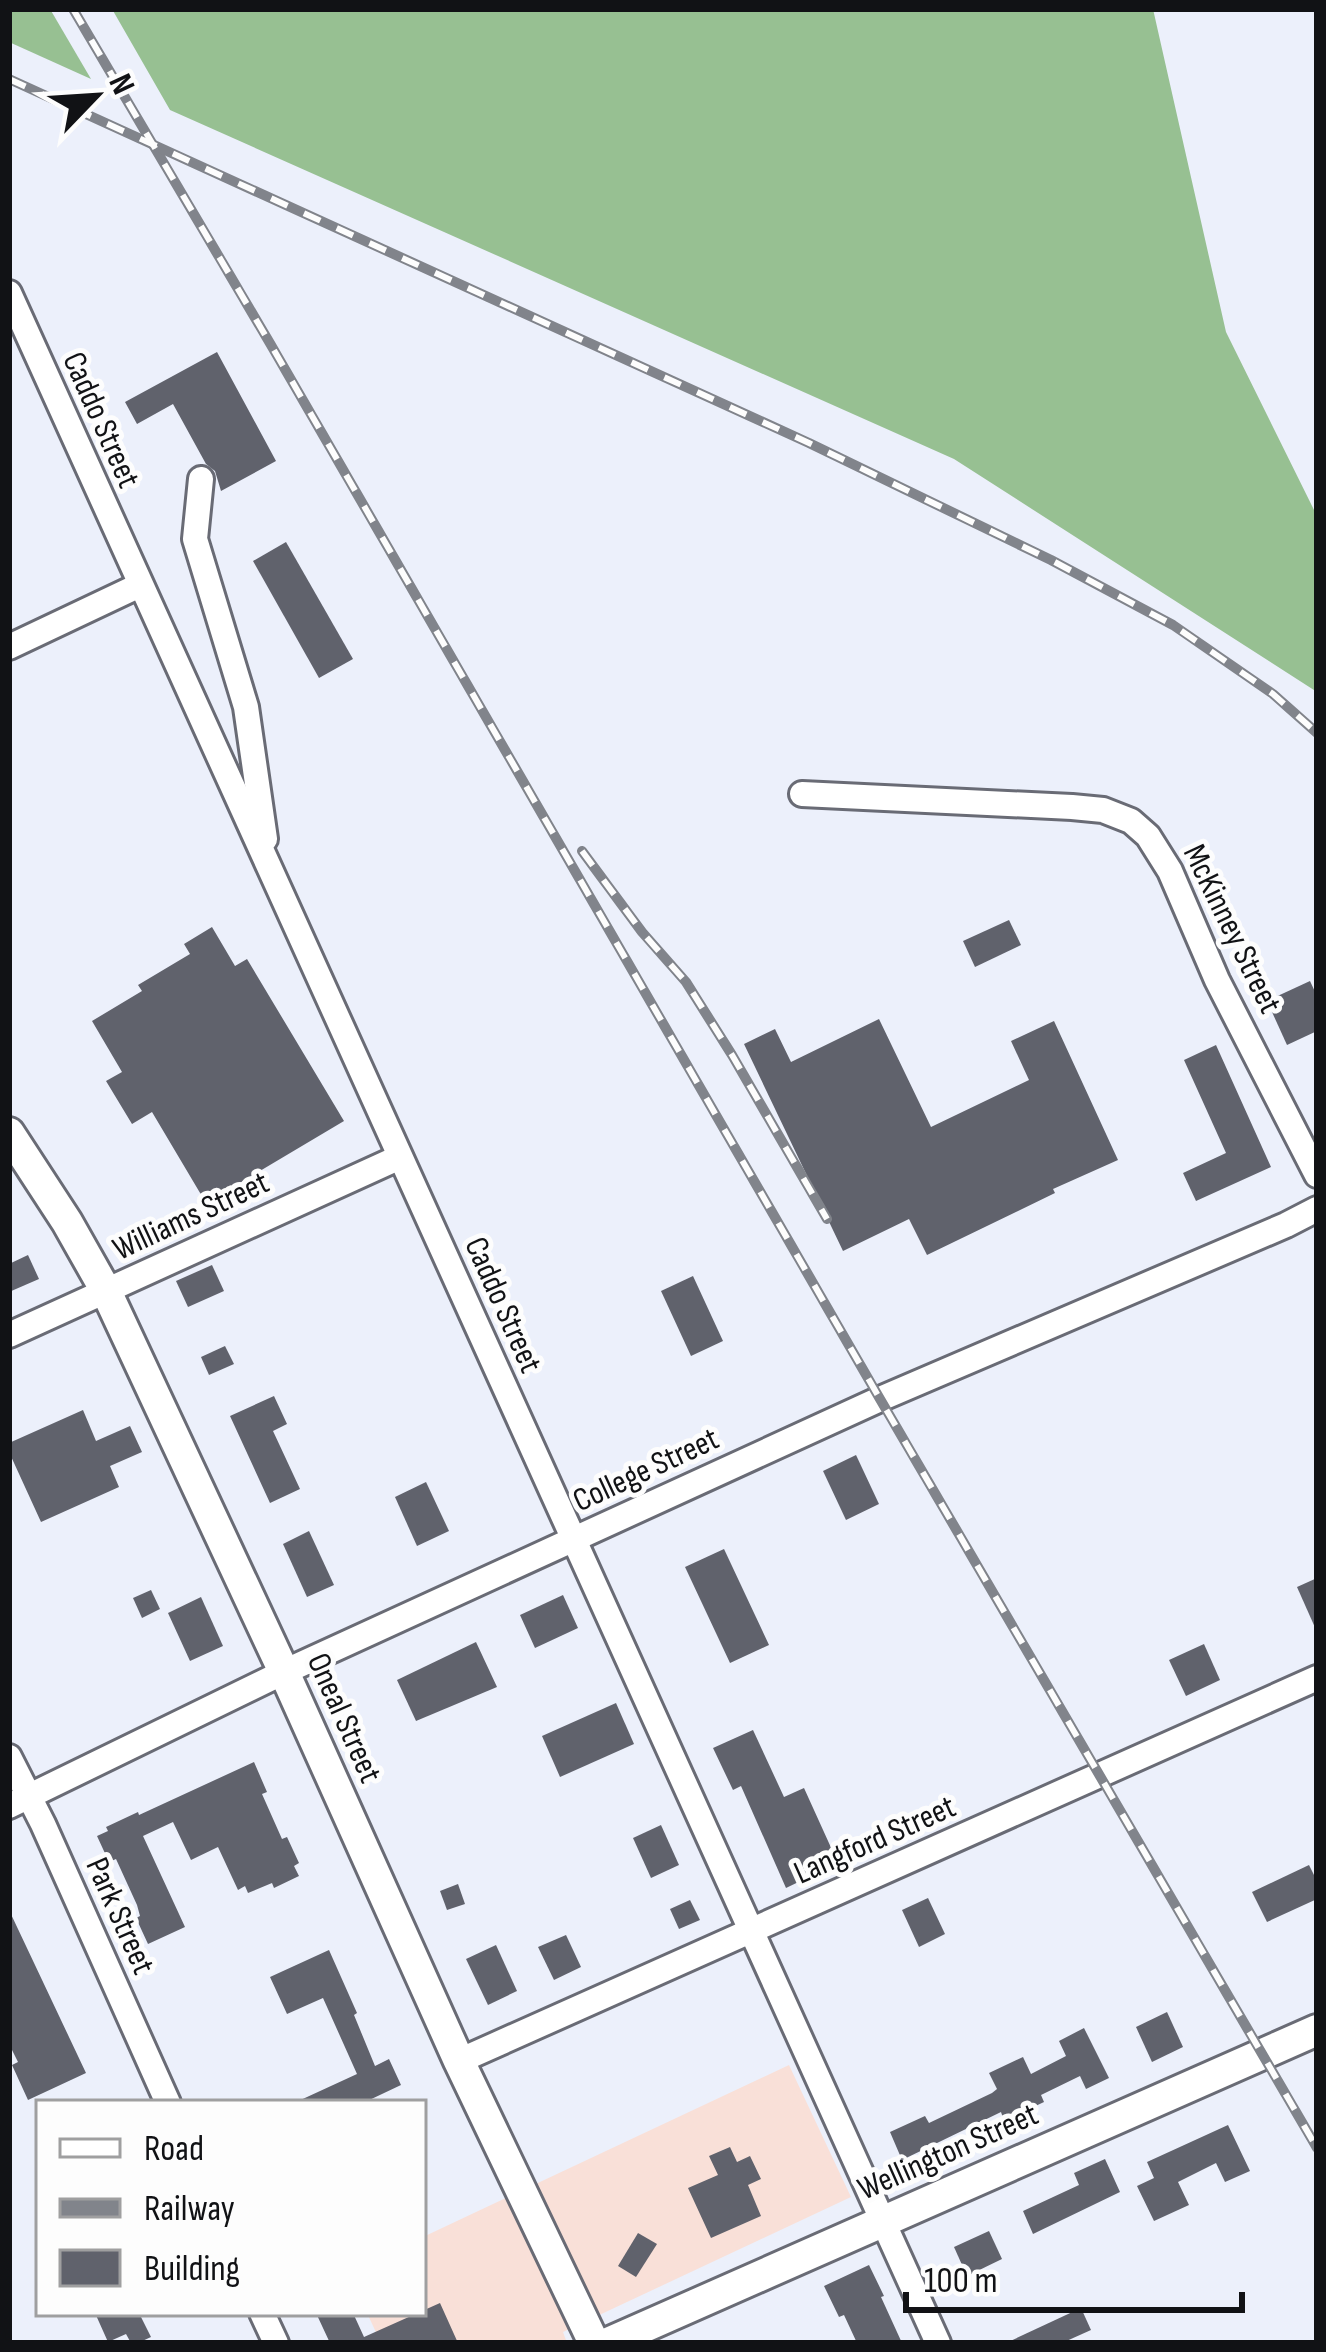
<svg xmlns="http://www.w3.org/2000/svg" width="1326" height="2352" viewBox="0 0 1326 2352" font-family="'Sofia Sans Condensed',sans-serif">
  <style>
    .commercial { fill: #f9e0d8 }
    .forest { fill: #97c092 }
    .building { fill: #60626c }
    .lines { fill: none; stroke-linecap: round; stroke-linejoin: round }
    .minor-casing { stroke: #696b75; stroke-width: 30 }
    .tertiary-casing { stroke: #696b75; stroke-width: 36 }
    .minor { stroke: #fff; stroke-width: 24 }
    .tertiary { stroke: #fff; stroke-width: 30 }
    .rail-casing { stroke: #81848b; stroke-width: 10 }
    .rail { stroke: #fdfdfd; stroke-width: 6; stroke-dasharray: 18; stroke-linecap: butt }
    .labels { text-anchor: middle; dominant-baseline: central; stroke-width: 10; stroke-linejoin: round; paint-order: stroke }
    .street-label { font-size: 33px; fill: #111215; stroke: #fdfdfd }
  </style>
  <rect width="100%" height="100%" fill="#ecf0fb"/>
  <path class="commercial" d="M789,2065L851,2197L563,2332L567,2343H381L367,2313H423V2237Z"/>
  <g class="forest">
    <path d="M9,9H50L91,79L9,42Z"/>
    <path d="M112,9H1153L1226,332L1317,516V692L954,459L170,110Z"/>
  </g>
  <g class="building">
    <path d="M217,352L276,461L221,491L215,471L206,464L173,404L137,424L125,402Z"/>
    <path d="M286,542L353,659L319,678L253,561Z"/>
    <path d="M1009,920L1021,945L975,967L963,941Z"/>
    <path d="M212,927L235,966L247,959L344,1121L206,1203L152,1112L132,1124L106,1081L122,1072L92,1021L142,991L138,985L190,954L184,944Z"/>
    <path d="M1310,981L1317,996V1031L1287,1045L1267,1001Z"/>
    <path d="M879,1019L931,1127L1029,1080L1011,1041L1054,1021L1118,1160L1053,1189L1055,1193L927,1255L909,1219L843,1251L744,1044L775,1029L791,1062Z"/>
    <path d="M1216,1045L1271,1167L1196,1201L1183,1173L1226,1153L1184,1060Z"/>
    <path d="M28,1255L39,1279L9,1292V1264Z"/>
    <path d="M212,1265L224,1291L188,1307L176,1281Z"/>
    <path d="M693,1276L723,1341L691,1356L661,1291Z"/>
    <path d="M225,1346L234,1364L209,1375L201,1357Z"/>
    <path d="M274,1396L287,1424L273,1431L300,1489L270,1503L230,1416Z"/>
    <path d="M83,1410L96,1441L130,1426L142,1452L110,1466L119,1487L41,1522L9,1452V1443Z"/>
    <path d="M856,1455L879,1504L846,1520L823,1471Z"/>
    <path d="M426,1482L449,1531L417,1546L395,1497Z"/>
    <path d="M309,1531L334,1585L307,1597L283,1544Z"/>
    <path d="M724,1549L769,1645L730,1663L685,1567Z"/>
    <path d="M1317,1578V1632L1297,1587Z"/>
    <path d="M151,1590L160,1609L142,1618L133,1598Z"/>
    <path d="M563,1595L578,1628L535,1648L520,1615Z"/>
    <path d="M201,1597L223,1646L190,1661L168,1613Z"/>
    <path d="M476,1642L497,1687L416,1721L397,1680Z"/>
    <path d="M1204,1644L1220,1680L1186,1696L1169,1660Z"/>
    <path d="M616,1703L634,1744L560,1777L542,1736Z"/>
    <path d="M753,1730L784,1797L804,1788L838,1863L786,1888L741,1786L733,1790L713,1748Z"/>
    <path d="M254,1762L267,1792L262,1794L282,1839L287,1837L299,1863L294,1866L299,1876L274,1888L272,1883L248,1893L245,1886L238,1890L218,1847L191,1860L173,1822L143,1836L185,1927L148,1944L136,1918L140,1916L137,1905L116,1859L109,1862L97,1836L108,1831L106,1827L138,1812L139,1815Z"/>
    <path d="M661,1825L679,1865L651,1878L633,1838Z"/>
    <path d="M1309,1865L1317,1881V1899L1267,1922L1252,1892Z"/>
    <path d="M458,1884L465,1904L447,1910L440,1891Z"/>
    <path d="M928,1898L945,1934L919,1947L902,1910Z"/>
    <path d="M690,1900L700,1920L679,1929L670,1909Z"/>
    <path d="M9,1910L86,2073L28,2100L12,2065L18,2062L9,2044Z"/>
    <path d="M566,1935L581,1967L554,1980L538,1947Z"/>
    <path d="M496,1945L517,1991L488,2005L466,1959Z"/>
    <path d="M329,1950L357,2013L354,2015L375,2066L389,2059L401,2085L363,2103H294L357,2074L323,1998L287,2014L270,1977Z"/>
    <path d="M1167,2012L1183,2047L1152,2062L1136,2027Z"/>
    <path d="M1084,2028L1109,2078L1086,2089L1080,2076L1041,2095L1044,2102L1004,2121L1001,2112L902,2160L890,2132L925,2116L929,2123L992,2093L997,2089L989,2073L1023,2057L1031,2074L1066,2056L1059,2041Z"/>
    <path d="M1228,2125L1250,2171L1225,2182L1216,2163L1178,2182L1189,2205L1154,2221L1137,2186L1154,2178L1147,2162Z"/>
    <path d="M730,2147L737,2162L750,2156L761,2179L748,2185L761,2216L711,2238L688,2188L718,2175L709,2156Z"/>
    <path d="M1105,2159L1120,2192L1033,2234L1023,2211L1079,2185L1074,2173Z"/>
    <path d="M989,2231L1002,2259L967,2276L954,2247Z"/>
    <path d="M638,2233L657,2244L636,2277L618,2266Z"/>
    <path d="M869,2265L884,2296L881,2297L902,2343H857L844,2315L839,2317L824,2286Z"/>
    <path d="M440,2303L458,2343H330L316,2313H353L364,2337Z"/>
    <path d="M1081,2308L1091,2330L1062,2343H1006Z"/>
    <path d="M95,2313H139L151,2337L138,2343H131L126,2334L108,2342Z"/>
  </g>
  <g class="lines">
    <g class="minor-casing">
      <g id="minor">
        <path d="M9,293L938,2343"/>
        <path d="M201,479L195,539L246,707L265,839"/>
        <path d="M9,647L140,585"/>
        <path d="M802,794L1072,807L1103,810L1131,821L1148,836L1170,871L1217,980L1317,1175"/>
        <path d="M9,1335L400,1157"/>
        <path d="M9,1757L43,1824L168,2103"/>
        <path d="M9,1806L284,1672L880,1399L1286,1225L1317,1209"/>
        <path d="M459,2061L1317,1678"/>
        <path d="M262,2313L276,2343"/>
      </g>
    </g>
    <g class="tertiary-casing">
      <g id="tertiary">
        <path d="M9,1133L67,1222L106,1291L284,1672L459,2061L594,2343"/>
        <path d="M608,2343L1317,2030"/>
      </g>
    </g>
    <use href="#minor" class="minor"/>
    <use href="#tertiary" class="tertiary"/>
    <g class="rail-casing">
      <g id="rail">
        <path d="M73,9L271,345L880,1399L1317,2148"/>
        <path d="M9,79L809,443L1051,560L1173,625L1273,694L1317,733"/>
        <path d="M582,851L642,932L686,982L732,1055L827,1219"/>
      </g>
    </g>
    <use href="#rail" class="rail"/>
  </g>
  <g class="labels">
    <g class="street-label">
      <text transform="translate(101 420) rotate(66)">Caddo Street</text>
      <text transform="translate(1232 929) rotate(64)">McKinney Street</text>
      <text transform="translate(191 1216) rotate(-25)">Williams Street</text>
      <text transform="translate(503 1305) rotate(66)">Caddo Street</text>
      <text transform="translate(646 1470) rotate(-25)">College Street</text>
      <text transform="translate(344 1718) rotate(66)">Oneal Street</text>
      <text transform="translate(875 1840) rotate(-24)">Langford Street</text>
      <text transform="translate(120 1916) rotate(66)">Park Street</text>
      <text transform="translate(948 2152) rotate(-24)">Wellington Street</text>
    </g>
  </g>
  <rect width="1326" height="2352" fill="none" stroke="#111215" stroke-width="24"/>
  <rect x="36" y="2100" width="390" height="216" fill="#fdfdfd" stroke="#9f9fa0" stroke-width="3"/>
  <rect x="60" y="2139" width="60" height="18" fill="#ffffff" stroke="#9f9fa0" stroke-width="3"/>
  <text x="144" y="2160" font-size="36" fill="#111215">Road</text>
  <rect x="60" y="2199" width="60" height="18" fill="#81848b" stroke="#9f9fa0" stroke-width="3"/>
  <text x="144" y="2220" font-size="36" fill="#111215">Railway</text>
  <rect x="60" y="2250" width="60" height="36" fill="#60626c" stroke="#9f9fa0" stroke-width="3"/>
  <text x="144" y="2280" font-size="36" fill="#111215">Building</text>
  <g transform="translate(96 96) rotate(65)" stroke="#fdfdfd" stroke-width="9" paint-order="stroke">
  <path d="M0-9L21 45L0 30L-21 45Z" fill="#111215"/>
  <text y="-18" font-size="33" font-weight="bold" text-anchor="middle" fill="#111215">N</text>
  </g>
  <path d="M906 2292v18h336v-18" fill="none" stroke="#111215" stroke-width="6"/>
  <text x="924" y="2292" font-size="36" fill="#111215" stroke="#fdfdfd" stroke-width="9" paint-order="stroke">100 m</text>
</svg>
